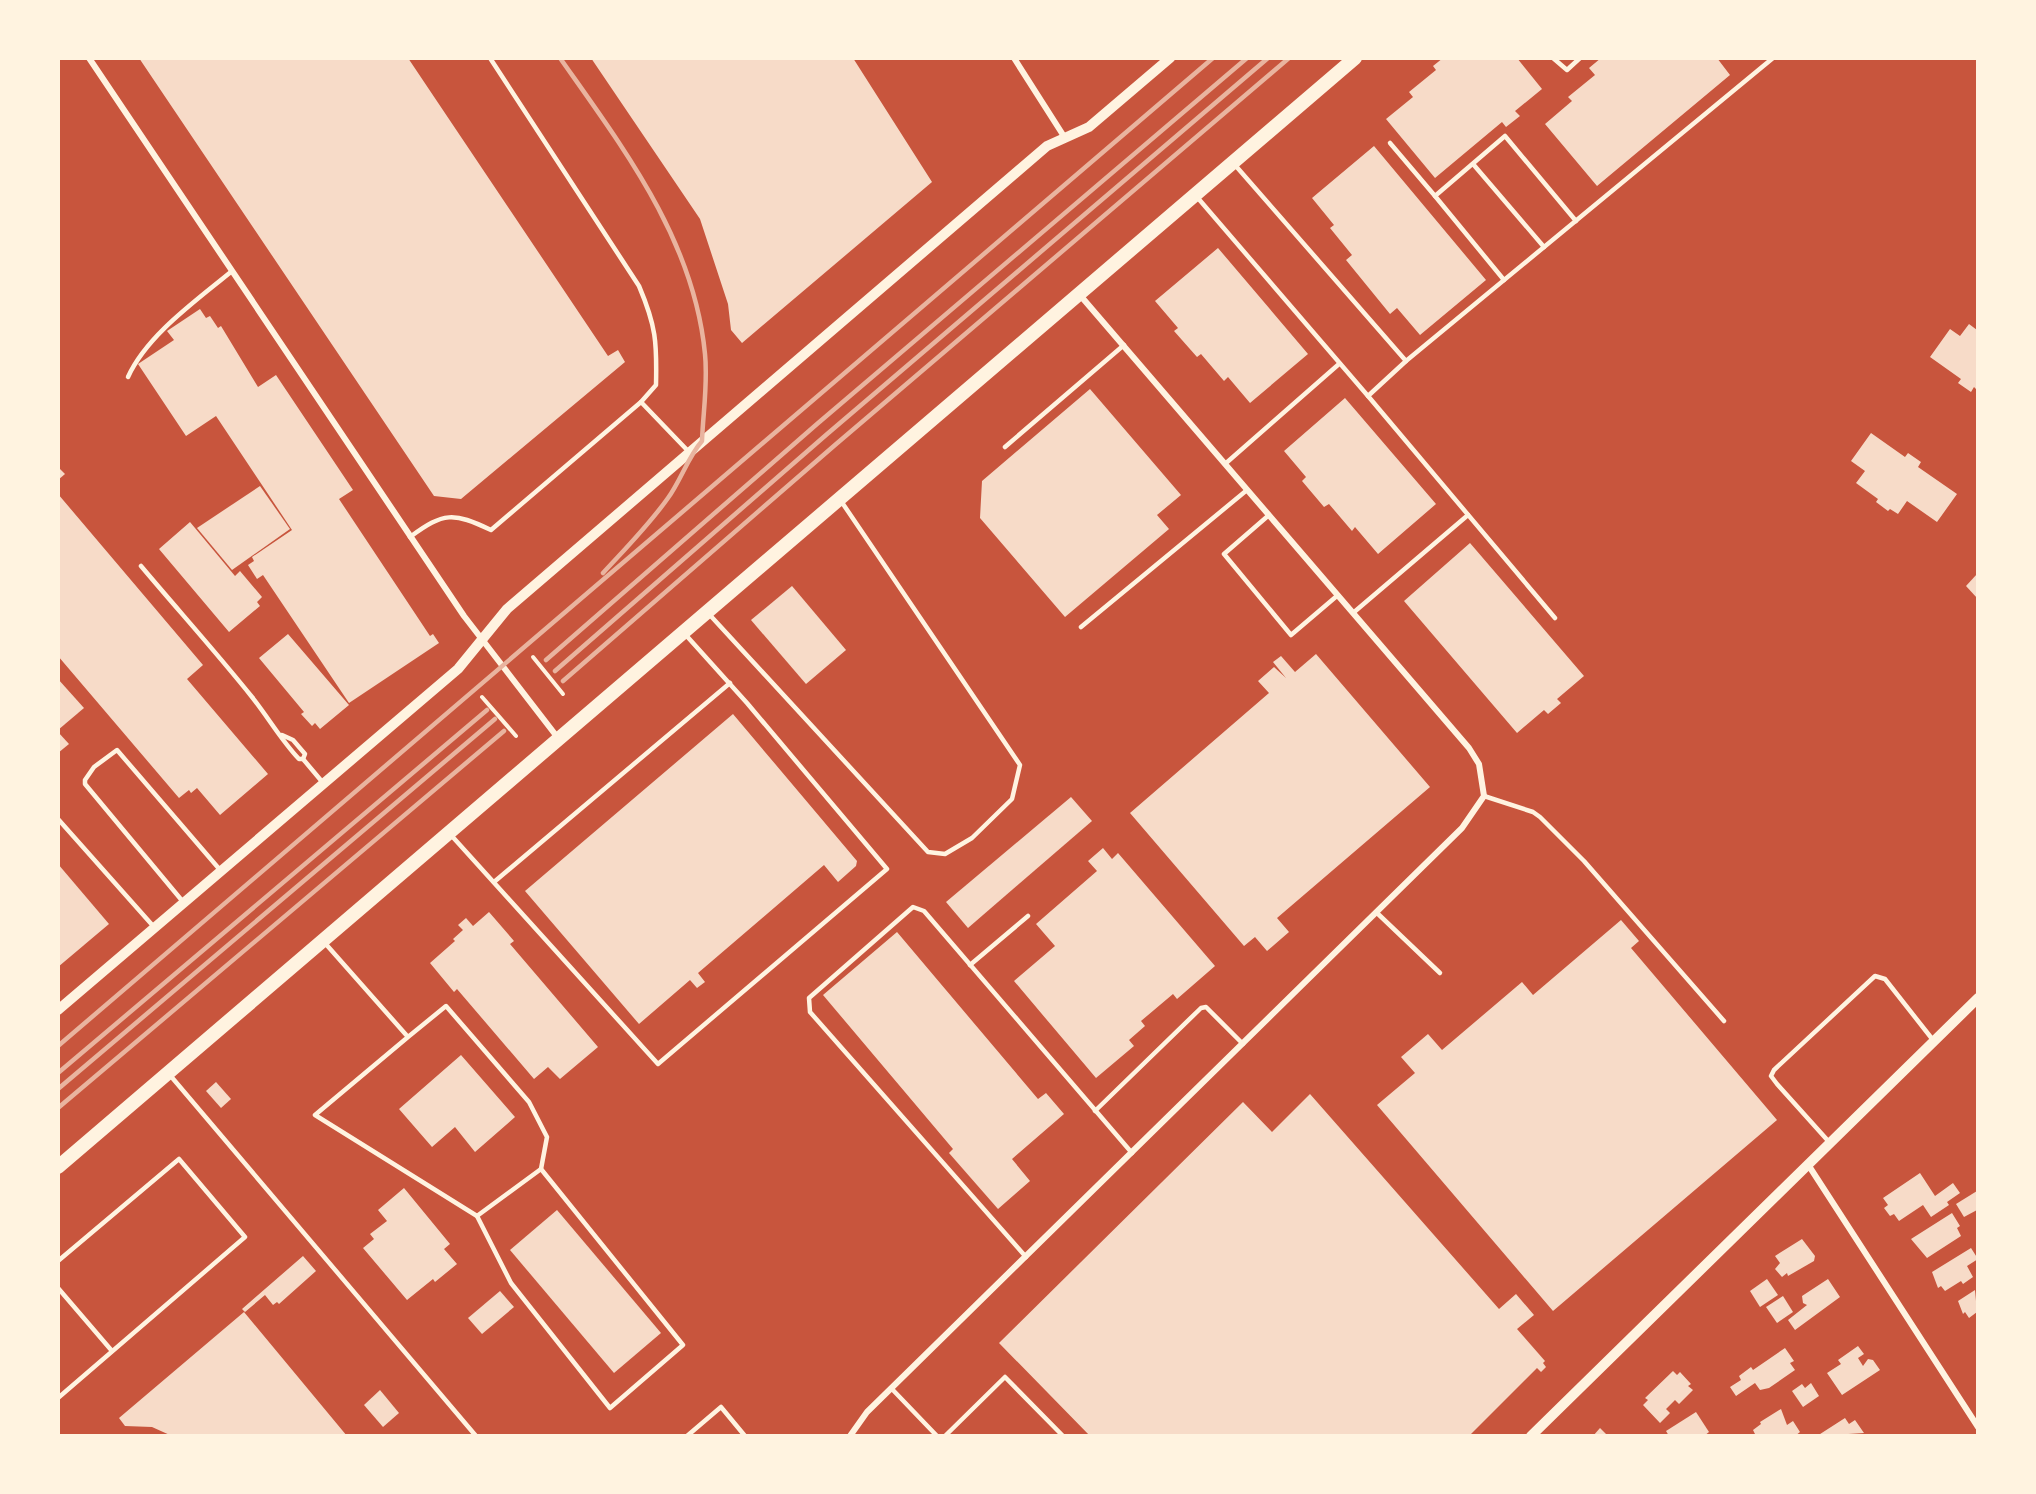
<svg xmlns="http://www.w3.org/2000/svg" width="2036" height="1494" viewBox="0 0 2036 1494" font-family="Arial,sans-serif">
  <style>
    .building { fill: #f7dbc8 }
    .lines { fill: none; stroke-linecap: round; stroke-linejoin: round }
    .path { stroke: #fff3e0; stroke-width: 4 }
    .service { stroke: #fff3e0; stroke-width: 4.5 }
    .minor { stroke: #fff3e0; stroke-width: 6 }
    .tertiary { stroke: #fff3e0; stroke-width: 10 }
    .primary { stroke: #fff3e0; stroke-width: 14 }
    .rail { stroke: #e9b49f; stroke-width: 4.5 }
  </style>
  <rect width="100%" height="100%" fill="#c8553d"/>
  <g class="building">
    <path d="M139,58H408L608,356L618,350L625,362L461,499L434,496Z"/>
    <path d="M591,58H853L932,182L742,343L731,330L728,304L700,219Z"/>
    <path d="M1443,58H1517L1542,89L1515,111L1520,116L1506,127L1502,122L1435,178L1386,119L1413,97L1409,92L1436,70L1433,66Z"/>
    <path d="M1601,58H1717L1730,75L1597,186L1545,124L1572,101L1568,97L1595,75L1589,68Z"/>
    <path d="M1374,146L1486,280L1420,335L1397,308L1390,314L1346,260L1352,255L1330,228L1334,225L1312,198Z"/>
    <path d="M1218,248L1308,354L1250,403L1228,377L1224,381L1201,354L1197,357L1174,331L1178,328L1155,301Z"/>
    <path d="M200,309L206,318L210,316L218,328L221,326L258,387L276,375L353,490L339,499L430,636L433,634L439,643L349,703L263,575L257,579L248,565L254,561L252,557L292,530L216,416L186,436L138,364L174,340L167,331Z"/>
    <path d="M1969,324L1977,330V390L1974,387L1971,392L1958,383L1961,379L1930,357L1950,329L1960,336Z"/>
    <path d="M1090,389L1181,495L1157,515L1169,529L1065,617L980,518L982,481Z"/>
    <path d="M1345,398L1436,504L1378,554L1355,527L1352,531L1329,504L1324,507L1302,481L1306,477L1284,451Z"/>
    <path d="M1871,433L1905,457L1908,453L1921,462L1918,467L1957,494L1937,522L1907,501L1898,514L1890,509L1888,511L1876,502L1878,499L1856,483L1865,471L1851,461Z"/>
    <path d="M58,467L65,474L58,480Z"/>
    <path d="M260,486L290,529L232,570L197,528Z"/>
    <path d="M58,494L203,665L187,679L268,774L220,815L197,788L191,793L189,790L179,798L58,656Z"/>
    <path d="M190,522L235,576L240,571L262,597L257,602L260,606L229,632L159,549Z"/>
    <path d="M1470,543L1584,676L1557,699L1561,703L1548,714L1544,710L1517,733L1404,601Z"/>
    <path d="M1977,574V598L1966,586Z"/>
    <path d="M792,586L846,650L806,684L751,620Z"/>
    <path d="M288,634L349,705L320,729L315,723L312,726L301,714L304,712L259,658Z"/>
    <path d="M1316,654L1430,787L1277,918L1289,932L1267,951L1255,937L1244,946L1130,813L1269,693L1258,681L1274,667L1286,678L1273,662L1281,656L1295,672Z"/>
    <path d="M58,679L84,708L58,730Z"/>
    <path d="M733,714L857,861L856,866L838,882L824,865L698,973L705,982L697,988L690,980L639,1024L525,891Z"/>
    <path d="M58,732L69,744L58,753Z"/>
    <path d="M1071,797L1092,821L968,928L946,902Z"/>
    <path d="M1103,848L1112,859L1118,853L1215,966L1177,999L1173,994L1141,1021L1145,1026L1129,1040L1134,1046L1096,1078L1014,981L1055,946L1036,924L1097,871L1088,861Z"/>
    <path d="M58,864L109,924L58,967Z"/>
    <path d="M489,912L514,941L510,944L598,1047L560,1079L548,1067L534,1079L457,989L454,992L430,963L455,941L453,939L463,930L458,925L466,918L473,926Z"/>
    <path d="M1621,920L1639,941L1631,948L1777,1120L1553,1311L1377,1105L1415,1073L1401,1057L1428,1034L1442,1050L1522,982L1533,995Z"/>
    <path d="M897,932L1038,1099L1046,1093L1064,1114L1012,1159L1030,1181L998,1209L949,1153L953,1149L823,995Z"/>
    <path d="M461,1055L515,1117L475,1152L455,1127L432,1147L399,1109Z"/>
    <path d="M216,1082L231,1099L221,1108L206,1091Z"/>
    <path d="M1310,1094L1499,1309L1516,1294L1534,1315L1517,1329L1545,1361L1543,1363L1546,1367L1541,1372L1537,1368L1469,1436H1090L999,1343L1243,1102L1272,1132Z"/>
    <path d="M1920,1173L1935,1196L1953,1183L1960,1193L1947,1202L1949,1205L1931,1217L1923,1205L1899,1221L1894,1214L1890,1216L1884,1208L1888,1205L1883,1198Z"/>
    <path d="M404,1188L450,1244L444,1249L457,1264L435,1282L433,1279L407,1300L363,1248L374,1239L370,1234L387,1221L378,1210Z"/>
    <path d="M1977,1191V1210L1964,1217L1956,1204Z"/>
    <path d="M557,1210L661,1333L614,1373L510,1250Z"/>
    <path d="M1952,1213L1960,1226L1957,1228L1961,1236L1927,1258L1911,1239Z"/>
    <path d="M1802,1239L1815,1256L1814,1261L1788,1276L1787,1273L1782,1277L1775,1269L1780,1263L1775,1256Z"/>
    <path d="M1971,1248L1978,1259L1967,1266L1973,1277L1963,1284L1961,1281L1945,1291L1941,1286L1938,1288L1932,1272Z"/>
    <path d="M303,1256L316,1271L279,1304L277,1302L273,1305L265,1295L245,1312L242,1309Z"/>
    <path d="M1767,1279L1778,1295L1760,1307L1750,1291Z"/>
    <path d="M1828,1279L1840,1297L1795,1330L1788,1320L1807,1305L1803,1303L1802,1296Z"/>
    <path d="M1975,1290L1977,1312L1969,1318L1965,1312L1963,1314L1958,1301Z"/>
    <path d="M500,1291L514,1307L482,1334L468,1318Z"/>
    <path d="M1783,1296L1793,1312L1777,1323L1766,1307Z"/>
    <path d="M244,1312L347,1436H172L152,1427L125,1426L119,1418Z"/>
    <path d="M1858,1346L1864,1354L1858,1358L1863,1366L1868,1359L1873,1360L1880,1370L1842,1395L1827,1373L1841,1364L1838,1360Z"/>
    <path d="M1785,1348L1794,1361L1790,1363L1795,1370L1769,1388L1760,1390L1755,1383L1736,1396L1730,1387L1741,1380L1739,1376L1751,1367L1753,1370Z"/>
    <path d="M1673,1371L1677,1375L1680,1372L1691,1384L1688,1386L1693,1390L1679,1404L1675,1400L1666,1409L1670,1413L1660,1423L1643,1405L1648,1400L1645,1398Z"/>
    <path d="M1811,1383L1819,1396L1803,1407L1792,1391L1802,1384L1805,1388Z"/>
    <path d="M380,1390L399,1413L383,1427L364,1405Z"/>
    <path d="M1781,1409L1787,1425L1793,1421L1800,1432L1795,1436H1756L1753,1430L1761,1424L1760,1422Z"/>
    <path d="M1696,1412L1709,1432L1704,1436H1669L1666,1431Z"/>
    <path d="M1845,1418L1849,1424L1855,1420L1864,1433L1817,1436Z"/>
    <path d="M1600,1428L1608,1436H1593Z"/>
  </g>
  <g class="lines">
    <g class="path">
      <path d="M533,657L563,694"/>
      <path d="M482,697L516,736"/>
    </g>
    <g class="service">
      <path d="M490,58L639,286C656,326 657,342 656,385L641,402"/>
      <path d="M1553,58L1567,70L1580,58"/>
      <path d="M1390,143L1435,196"/>
      <path d="M1473,164L1544,247"/>
      <path d="M1197,197L1368,396L1406,361L1235,165"/>
      <path d="M1504,280L1435,196L1505,136L1576,221"/>
      <path d="M1406,361L1773,58"/>
      <path d="M128,377C147,335 197,300 232,271"/>
      <path d="M1368,396L1555,618"/>
      <path d="M1005,447L1124,345"/>
      <path d="M1225,464L1339,364"/>
      <path d="M1269,515L1224,554L1291,635L1338,595"/>
      <path d="M410,537C444,512 453,512 491,530L641,402L689,452"/>
      <path d="M141,566C178,610 216,652 252,697C268,717 281,740 299,759H303L324,784"/>
      <path d="M708,613L928,852L945,854L972,838L1012,799L1020,765L841,501"/>
      <path d="M1353,613L1468,515"/>
      <path d="M1081,627L1247,490"/>
      <path d="M282,735L293,740L305,754L303,759"/>
      <path d="M1484,796L1533,812L1540,817L1584,861L1724,1021"/>
      <path d="M58,819L154,927"/>
      <path d="M450,834L658,1064L887,869L747,703L684,633"/>
      <path d="M494,882L730,683"/>
      <path d="M184,903L85,784V780L94,767L117,750L221,871"/>
      <path d="M1376,912L1440,973"/>
      <path d="M324,942L408,1037L315,1115L477,1216L511,1283L610,1408L683,1345L541,1169L547,1137L529,1102L446,1006L408,1037"/>
      <path d="M970,965L1028,916"/>
      <path d="M169,1074L476,1436"/>
      <path d="M1095,1111L1201,1008L1206,1007L1243,1044"/>
      <path d="M1830,1143L1777,1084L1771,1076L1774,1070L1875,976L1885,979L1933,1040"/>
      <path d="M477,1216L541,1169"/>
      <path d="M1026,1257L810,1012L809,998L913,907L924,911L1132,1153"/>
      <path d="M58,1261L179,1159L245,1237L58,1398"/>
      <path d="M58,1288L112,1351"/>
      <path d="M891,1388L937,1436"/>
      <path d="M687,1436L721,1407L745,1436"/>
      <path d="M945,1436L1005,1377L1063,1436"/>
    </g>
    <g class="minor">
      <path d="M89,58L464,616L558,738"/>
      <path d="M1014,58L1065,138"/>
      <path d="M1809,1166L1978,1427"/>
      <path d="M850,1436L867,1412L1462,828L1484,796L1479,764L1469,748L1079,294"/>
    </g>
    <g class="tertiary">
      <path d="M58,1010L458,669L507,609L1047,146L1089,127L1170,58"/>
      <path d="M1531,1436L1978,998"/>
    </g>
    <path class="primary" d="M58,1167L1355,58"/>
    <g class="rail">
      <path d="M560,58C624,149 694,240 705,354C708,383 703,413 702,441C688,457 681,480 668,498C649,525 625,549 603,573"/>
      <path d="M546,660L817,424L1247,58"/>
      <path d="M555,671L826,435L1268,58"/>
      <path d="M563,681L835,445L1289,58"/>
      <path d="M58,1046L1213,58"/>
      <path d="M58,1073L487,710"/>
      <path d="M58,1089L495,719"/>
      <path d="M58,1108L504,731"/>
    </g>
  </g>
  <rect width="2036" height="1494" fill="none" stroke="#fff3e0" stroke-width="120"/>
</svg>
